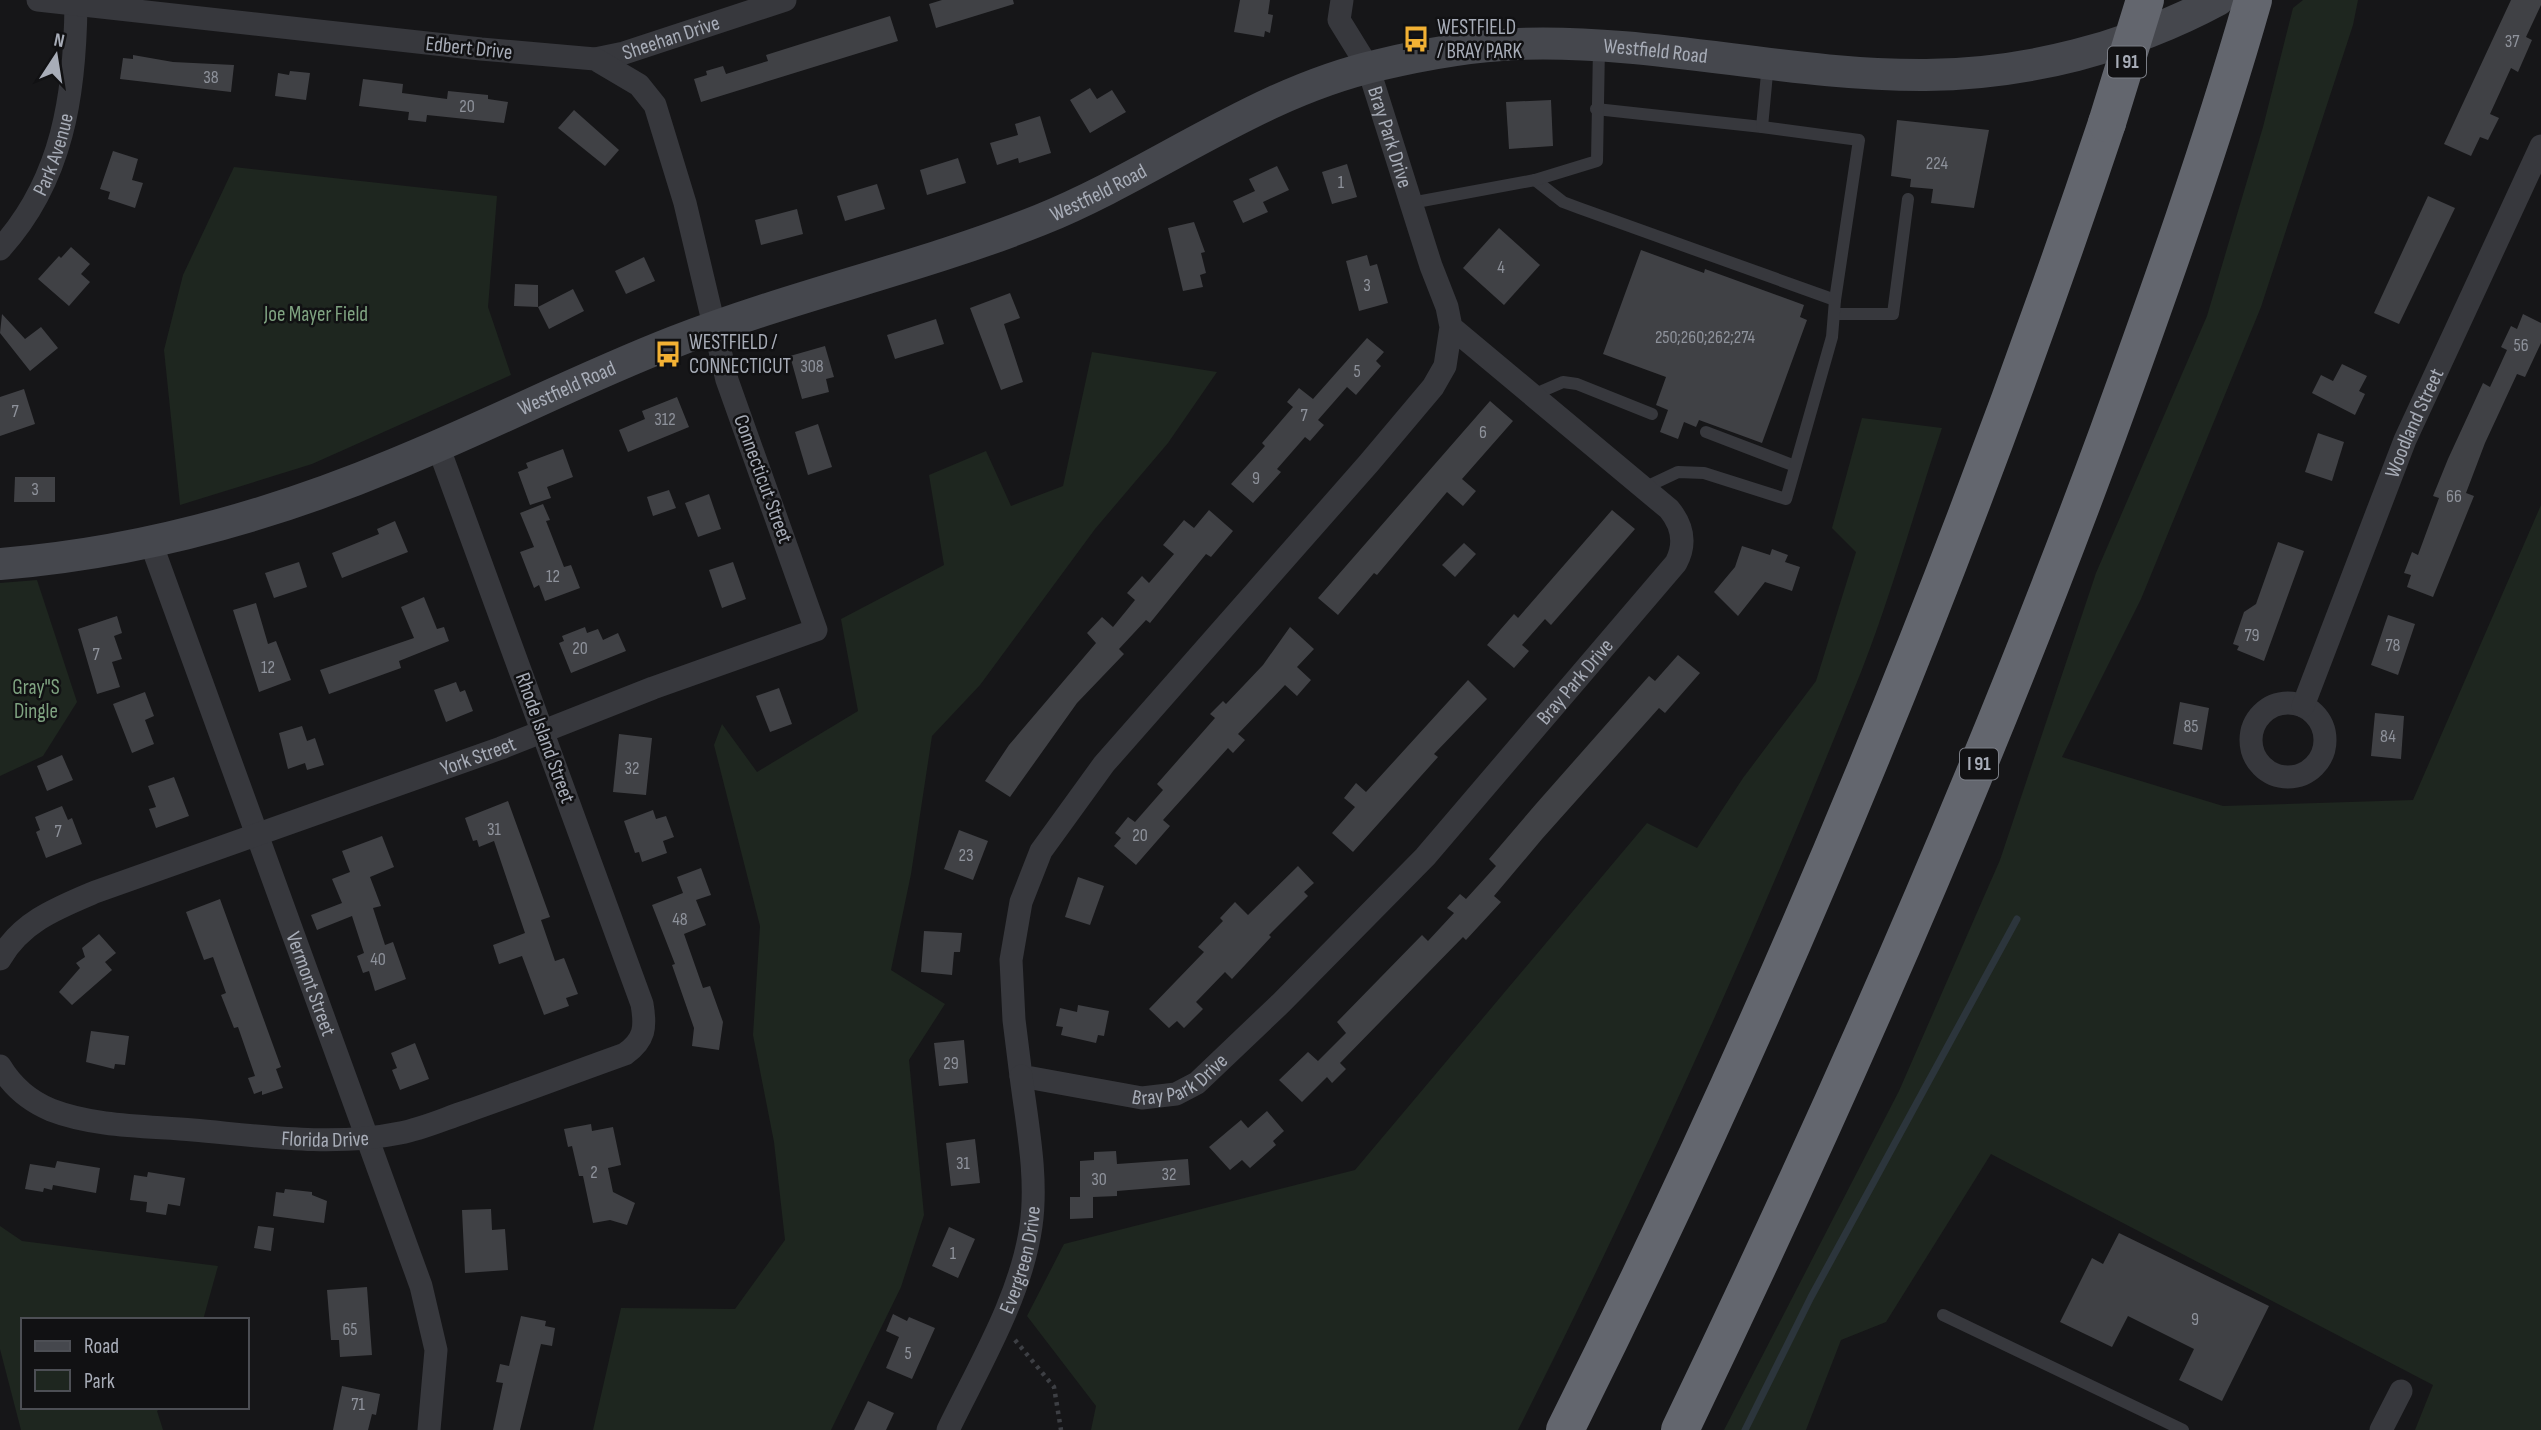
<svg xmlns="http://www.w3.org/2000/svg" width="2541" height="1430" viewBox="0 0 2541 1430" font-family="'Sofia Sans Condensed',sans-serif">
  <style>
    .green { fill: #1e261f }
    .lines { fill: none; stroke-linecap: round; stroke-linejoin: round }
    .stream { stroke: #2c353c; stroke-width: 7 }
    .building { fill: #404145 }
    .path { stroke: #3d3f44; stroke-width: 4.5; stroke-dasharray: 3.5 5; stroke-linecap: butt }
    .service { stroke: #37383d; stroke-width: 12 }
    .minor { stroke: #37383d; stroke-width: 23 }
    .secondary { stroke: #45474d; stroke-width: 32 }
    .motorway { stroke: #63666e; stroke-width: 38 }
    .motorway-bridge { stroke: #63666e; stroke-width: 38 }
    .labels { text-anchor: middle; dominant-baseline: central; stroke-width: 5; stroke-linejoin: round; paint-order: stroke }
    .number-label { font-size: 18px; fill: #8e929b }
    .shield { fill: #111113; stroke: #7b7e86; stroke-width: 2 }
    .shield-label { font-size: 19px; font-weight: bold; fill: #a8adb8 }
    .poi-label { font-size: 21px; fill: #a8adb8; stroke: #111113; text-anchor: start }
    .street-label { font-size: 21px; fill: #a8adb8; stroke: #111113 }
    .park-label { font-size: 21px; fill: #7fa381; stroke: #111113 }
  </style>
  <rect width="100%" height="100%" fill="#161618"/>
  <g class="green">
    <path d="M2303,0H2358L2353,25L2261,307L2141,599L2062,757L2223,806L2413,800L2541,505V1430H2415L2433,1385L1991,1154L1886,1322L1841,1340L1806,1430H1724L1899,1091L2000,860L2096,573L2207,316L2263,127L2293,8Z"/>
    <path d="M234,167L497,196L488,307L511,375L312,464L180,505L164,350L183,275Z"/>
    <path d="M1092,352L1217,372L1168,443L1095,529L980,685L932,736L911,874L891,970L945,1004L909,1060L924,1215L901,1287L831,1430H593L621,1308L735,1309L785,1240L774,1142L753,1035L760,926L714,745L722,724L757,772L858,711L841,619L944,565L929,475L986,451L1011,506L1063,486Z"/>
    <path d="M1862,418L1942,428C1915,509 1892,593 1861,672C1758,930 1643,1182 1518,1430H1091L1096,1406L1027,1316L1064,1244L1355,1170L1647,823L1697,848L1743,778L1816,681L1856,552L1832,528Z"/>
    <path d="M37,580L77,702L43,756L0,776V583Z"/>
    <path d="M0,1226L22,1241L218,1266L203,1320H23V1407H162L157,1411L163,1430H21L0,1349Z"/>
  </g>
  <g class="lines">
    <path class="stream" d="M1745,1430L1811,1297L2017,919"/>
  </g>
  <g class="building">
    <path d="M942,0H1013L1014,4L936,28L929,4Z"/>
    <path d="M1240,0H1270L1268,14L1273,15L1270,33L1265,31L1264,37L1234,32Z"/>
    <path d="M2511,0H2541V5L2526,37L2532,40L2518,72L2511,68L2490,114L2499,118L2488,140L2480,137L2471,156L2444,144Z"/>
    <path d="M890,16L898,41L701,102L694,79L707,75L706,71L723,66L726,74L768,61L766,55Z"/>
    <path d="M133,55L173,62L234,65L231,92L120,79L123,58L133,59Z"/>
    <path d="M290,71L310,73L306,100L275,96L278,73L289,75Z"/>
    <path d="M363,79L403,84L402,93L447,99L448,91L488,95V99L508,102L504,123L427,115L426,122L408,120L409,112L359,106Z"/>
    <path d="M1090,88L1097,99L1112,90L1126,112L1090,133L1070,100Z"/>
    <path d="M1551,100L1553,146L1509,149L1506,102Z"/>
    <path d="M574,110L619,150L605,166L558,128Z"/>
    <path d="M1040,116L1051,153L1019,163L1018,158L997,165L990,143L1018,135L1015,124Z"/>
    <path d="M1897,120L1989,130L1974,208L1931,203L1933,189L1910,187L1911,179L1891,176Z"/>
    <path d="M113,151L138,159L132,180L143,183L135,208L108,199L110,192L100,189Z"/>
    <path d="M958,158L966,183L927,195L920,170Z"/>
    <path d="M1347,164L1357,197L1332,204L1322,172Z"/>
    <path d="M1277,166L1289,190L1263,202L1268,212L1243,223L1233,201L1255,191L1249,179Z"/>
    <path d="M877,184L885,209L845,221L837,196Z"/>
    <path d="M2428,196L2455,208L2399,324L2374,313Z"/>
    <path d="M797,209L803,234L761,245L755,220Z"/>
    <path d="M1194,222L1205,252L1201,253L1206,273L1200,275L1203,287L1183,291L1168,228Z"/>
    <path d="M1499,228L1540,265L1504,305L1463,268Z"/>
    <path d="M71,247L90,264L81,274L90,282L69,306L38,279L59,256L61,258Z"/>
    <path d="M1641,250L1704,273L1705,269L1804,305L1800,317L1807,320L1762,443L1699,420L1696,427L1684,422L1678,439L1660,432L1668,410L1656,405L1666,377L1603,354Z"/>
    <path d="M1367,255L1370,266L1377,264L1388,303L1359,311L1346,261Z"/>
    <path d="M644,257L655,281L626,294L615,271Z"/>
    <path d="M515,284L538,285V307L514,306Z"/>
    <path d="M573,289L584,311L549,329L538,307Z"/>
    <path d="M1010,293L1020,318L1004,324L1023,382L1001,390L970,308Z"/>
    <path d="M2,314L25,339L41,327L58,348L30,371L0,333Z"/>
    <path d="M2523,314L2541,323V343L2525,377L2517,374L2485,443L2466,493L2474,496L2433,597L2407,587L2411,575L2404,573L2412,552L2418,555L2439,498L2433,496L2448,459L2483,383L2490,387L2507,350L2501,347L2511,326L2517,329Z"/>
    <path d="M936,319L944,344L895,359L887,335Z"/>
    <path d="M1367,338L1384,352L1376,361L1381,366L1356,395L1347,387L1318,420L1324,425L1310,441L1305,437L1277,469L1281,472L1253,503L1231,484L1265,446L1262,443L1293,407L1287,402L1299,388L1313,399Z"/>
    <path d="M825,346L834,377L826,379L829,392L802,399L790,356Z"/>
    <path d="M2342,364L2367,376L2359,391L2365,394L2355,415L2312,393L2321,375L2333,381Z"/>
    <path d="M24,389L35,424L0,436V397Z"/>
    <path d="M677,397L689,427L628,452L619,430L645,419L642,411Z"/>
    <path d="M1490,401L1513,421L1462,479L1476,491L1463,506L1447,492L1377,575L1374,573L1338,615L1318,598Z"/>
    <path d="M818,424L832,467L808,475L795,432Z"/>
    <path d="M2318,433L2344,442L2332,481L2305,472Z"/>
    <path d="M563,449L573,477L547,487L551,498L530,505L518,472L528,468L526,463Z"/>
    <path d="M15,477H55V502H14Z"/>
    <path d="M669,490L676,508L653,516L647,497Z"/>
    <path d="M709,494L721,529L698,537L685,503Z"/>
    <path d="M543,504L550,520L546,521L564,567L571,565L580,588L545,601L539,585L534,588L520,552L534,547L520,513Z"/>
    <path d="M1209,510L1233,531L1211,557L1206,554L1150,623L1146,620L1119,649L1124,654L1077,703L1010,797L985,781L1009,745L1096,643L1087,633L1102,617L1113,627L1135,600L1127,593L1142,576L1149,583L1174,554L1163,545L1184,520L1194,528Z"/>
    <path d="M1612,510L1635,529L1551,625L1545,619L1522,645L1529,651L1514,668L1487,645L1514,614L1518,618Z"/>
    <path d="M395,521L408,552L342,578L332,553L379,534L377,529Z"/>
    <path d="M2278,542L2304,551L2264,661L2237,650L2239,646L2233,644L2244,612L2256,604Z"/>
    <path d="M1464,543L1476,554L1455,577L1442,565Z"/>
    <path d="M1742,546L1770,555L1772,549L1788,555L1785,562L1800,567L1792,591L1765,582L1738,616L1714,592L1735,567Z"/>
    <path d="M299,562L307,587L274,598L265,573Z"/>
    <path d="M733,562L746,599L722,608L709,570Z"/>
    <path d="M424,597L437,629L444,627L449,641L399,661L401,668L329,694L320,670L414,638L401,607Z"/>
    <path d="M256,603L268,644L276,641L291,680L259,692L233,610Z"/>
    <path d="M2388,615L2415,624L2398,675L2371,665Z"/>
    <path d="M117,616L122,633L114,636L122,659L112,662L120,687L97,694L78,629Z"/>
    <path d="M585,627L587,633L598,629L603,640L618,633L626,651L571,673L559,643L564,641L562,636Z"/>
    <path d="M1290,627L1314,649L1297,667L1311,680L1297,696L1285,685L1238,734L1245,740L1233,753L1228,748L1163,820L1170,826L1136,865L1114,846L1121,838L1115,833L1128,817L1135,822L1163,790L1157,784L1215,718L1210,714L1223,701L1226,704L1263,665Z"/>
    <path d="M1678,655L1700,673L1665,713L1659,708L1542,839L1494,896L1501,902L1466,940L1463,937L1340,1063L1346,1069L1332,1083L1327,1077L1302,1102L1279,1080L1308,1052L1318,1061L1346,1033L1337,1022L1422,935L1428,941L1454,913L1447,908L1460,894L1466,899L1496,866L1489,859L1536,804L1649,676L1655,681Z"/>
    <path d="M1468,680L1487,699L1434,754L1438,757L1353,852L1332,833L1355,807L1344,798L1356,783L1366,792Z"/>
    <path d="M456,682L460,692L465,690L473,711L446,722L434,690Z"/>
    <path d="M779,688L792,724L770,732L756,696Z"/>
    <path d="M145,692L154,716L145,720L154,744L132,753L113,704Z"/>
    <path d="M2180,702L2209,708L2202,750L2173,744Z"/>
    <path d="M2375,713L2404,716L2401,759L2371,756Z"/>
    <path d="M302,726L307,741L315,738L324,765L307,770L305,763L288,769L279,733Z"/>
    <path d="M619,734L652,738L646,795L613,792Z"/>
    <path d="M62,755L73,780L47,791L37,766Z"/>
    <path d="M174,777L189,816L156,828L149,809L156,807L148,786Z"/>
    <path d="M508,801L550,917L541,920L555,961L564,958L578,994L566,998L569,1006L544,1015L522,956L499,964L493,945L525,933L494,841L479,847L477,840L473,841L465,818Z"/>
    <path d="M62,806L68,820L72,818L82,844L46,858L36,832L40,830L35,817Z"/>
    <path d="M653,810L656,819L666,816L674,837L663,841L667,853L642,862L639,852L635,853L624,821Z"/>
    <path d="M959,830L988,841L973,880L944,869Z"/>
    <path d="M382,836L394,867L370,877L381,906L373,908L385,945L393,942L406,979L375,991L369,971L363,973L357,956L364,953L352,916L317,930L311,915L342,903L332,879L350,872L342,851Z"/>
    <path d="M1298,866L1314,883L1304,892L1308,896L1269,935L1271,937L1232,979L1225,972L1196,1002L1203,1009L1184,1028L1177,1021L1169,1028L1149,1009L1204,952L1198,947L1223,921L1220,918L1235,902L1248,915Z"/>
    <path d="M701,868L711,895L696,900L706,925L684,934L703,988L710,986L723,1022L719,1050L692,1046L694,1028L672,965L675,964L652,905L683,893L677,877Z"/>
    <path d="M1078,877L1104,886L1090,925L1065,917Z"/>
    <path d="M220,899L281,1067L276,1069L283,1088L262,1095V1091L254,1094L248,1078L255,1076L238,1027L234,1028L221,995L226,993L213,957L204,960L186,912Z"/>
    <path d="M924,931L962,933L960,952H954L952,975L921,972Z"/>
    <path d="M99,934L116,953L105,962L112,970L72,1005L59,992L80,968L76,963L85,957L82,948Z"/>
    <path d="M1078,1005L1109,1011L1104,1036L1098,1035L1096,1043L1061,1035L1063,1027L1056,1026L1060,1008L1077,1012Z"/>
    <path d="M91,1031L129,1036L125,1065L115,1064L114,1069L86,1062Z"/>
    <path d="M964,1040L968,1083L939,1086L934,1043Z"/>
    <path d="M415,1043L429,1079L400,1090L392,1070L397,1068L391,1053Z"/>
    <path d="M1267,1111L1284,1131L1273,1141L1276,1145L1250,1168L1242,1160L1230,1170L1209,1147L1241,1120L1248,1128Z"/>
    <path d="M591,1124L592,1131L613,1127L621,1165L608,1168L613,1192L635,1203L627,1225L610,1220L593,1223L583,1176H579L572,1146L568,1147L564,1129Z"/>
    <path d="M975,1139L980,1183L951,1186L946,1143Z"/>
    <path d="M1116,1151L1117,1164L1188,1159L1190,1185L1117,1191V1196L1093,1197V1218L1070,1219V1197H1080V1161L1094,1160V1152Z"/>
    <path d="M57,1161L100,1168L96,1193L53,1185L52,1190L44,1188L43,1192L25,1189L30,1164L55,1168Z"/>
    <path d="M148,1172L185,1178L180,1206L168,1204L166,1215L146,1212L147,1202L130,1200L134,1175L147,1177Z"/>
    <path d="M285,1189L312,1192V1195L327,1201L324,1223L273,1216L276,1192L284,1193Z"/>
    <path d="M491,1209L492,1230L505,1229L508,1270L465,1273L462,1210Z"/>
    <path d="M258,1226L274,1228L271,1251L254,1248Z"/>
    <path d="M949,1227L975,1239L958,1278L932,1266Z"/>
    <path d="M2119,1233L2269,1306L2222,1401L2179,1380L2194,1349L2128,1316L2112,1347L2060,1322L2092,1258L2103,1264Z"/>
    <path d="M367,1287L372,1355L340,1357L339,1340H331L327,1290Z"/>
    <path d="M893,1314L907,1321L909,1317L935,1328L912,1379L886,1368L899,1337L886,1331Z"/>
    <path d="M521,1316L546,1321L545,1326L555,1328L552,1346L541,1344L520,1430H493L503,1383L496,1382L500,1364L509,1366Z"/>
    <path d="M342,1386L380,1394L376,1415L372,1414L368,1430H333Z"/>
    <path d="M868,1401L894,1413L886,1430H854Z"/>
  </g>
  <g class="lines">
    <path class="path" d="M1015,1340L1054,1387L1061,1430"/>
    <g class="service">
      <path d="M1596,109L1762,127"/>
      <path d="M1535,180L1563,202L1579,208L1835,300"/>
      <path d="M1411,203L1535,180L1597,161L1599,46"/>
      <path d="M1836,314H1893L1908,199"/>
      <path d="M1533,395L1563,382L1577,384L1652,414"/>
      <path d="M1706,432L1795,466"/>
      <path d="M1644,488L1678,472L1704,473L1786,499L1832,337L1835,300L1859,140L1762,127L1768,63"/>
      <path d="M1943,1315L2183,1430"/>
    </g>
    <g class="minor">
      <path id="s1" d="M1342,0L1339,20L1368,67L1431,266L1447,307L1451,327L1445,366L1433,387L1369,463L1104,764L1041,851L1021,902L1011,960L1014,1020L1021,1076L1142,1098L1176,1094L1197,1083L1281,1003L1425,857L1676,563C1686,544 1683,526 1669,509L1451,327"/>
      <path id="s2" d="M595,59L624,53L785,0"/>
      <path id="s3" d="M0,249C63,180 75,94 76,4"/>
      <path id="s4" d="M151,543L421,1286L436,1350L429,1430"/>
      <circle cx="2288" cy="740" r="37"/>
      <path id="s5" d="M2303,706L2405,440L2541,146"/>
      <path id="s6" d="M0,959C21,922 57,908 95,892L501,748L653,688L816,630L727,380L685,203L655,105L639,85L595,59L481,49L38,0"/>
      <path id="s7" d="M0,1066C12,1086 29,1101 51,1110C95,1127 147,1126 193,1130C261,1136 333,1147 400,1133C422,1129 444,1119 465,1112C519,1093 572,1073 625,1054C645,1040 646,1027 642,1004L438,446"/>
      <path id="s8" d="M948,1430C979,1366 1021,1297 1031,1226C1038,1177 1027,1124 1021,1076"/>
      <path d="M2381,1430L2401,1391"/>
    </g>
    <path class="secondary" id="s9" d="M0,564C138,553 268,517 395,464C489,426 579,379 674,342C794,295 920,268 1040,220C1156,173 1256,93 1379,65C1425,54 1471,46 1518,44C1654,39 1789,76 1926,75C2026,74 2129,48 2218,0"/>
    <g class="motorway">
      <path d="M1565,1430C1776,1008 1957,571 2107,123"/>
      <path d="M1680,1430C1837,1104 1983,773 2108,433C2160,290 2211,147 2253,0"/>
    </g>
    <path class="motorway-bridge" d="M2107,123L2145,0"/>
  </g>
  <defs>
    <g id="bus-bare" transform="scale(2.1)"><path d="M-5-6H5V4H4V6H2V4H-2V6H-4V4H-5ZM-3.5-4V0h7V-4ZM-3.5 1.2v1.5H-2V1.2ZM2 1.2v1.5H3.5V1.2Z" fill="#f2b134" stroke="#111113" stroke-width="2.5" paint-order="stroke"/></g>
  </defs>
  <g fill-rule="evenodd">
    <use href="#bus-bare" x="1416" y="39"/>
    <use href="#bus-bare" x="668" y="354"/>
  </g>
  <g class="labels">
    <g class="number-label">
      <text x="2512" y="41">37</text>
      <text x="211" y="77">38</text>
      <text x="467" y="106">20</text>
      <text x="1937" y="163">224</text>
      <text x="1341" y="182">1</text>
      <text x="1501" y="267">4</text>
      <text x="1367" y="285">3</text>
      <text x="1705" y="337">250;260;262;274</text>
      <text x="2521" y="345">56</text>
      <text x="812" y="366">308</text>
      <text x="1357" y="371">5</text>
      <text x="15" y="411">7</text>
      <text x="1304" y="415">7</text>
      <text x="665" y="419">312</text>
      <text x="1483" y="432">6</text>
      <text x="1256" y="478">9</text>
      <text x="35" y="489">3</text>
      <text x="2454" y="496">66</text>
      <text x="553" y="576">12</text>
      <text x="2252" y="635">79</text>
      <text x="2393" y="645">78</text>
      <text x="580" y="648">20</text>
      <text x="96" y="654">7</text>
      <text x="268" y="667">12</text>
      <text x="2191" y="726">85</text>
      <text x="2388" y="736">84</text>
      <text x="632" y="768">32</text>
      <text x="494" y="829">31</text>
      <text x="58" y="831">7</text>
      <text x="1140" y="835">20</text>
      <text x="966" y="855">23</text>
      <text x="680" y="919">48</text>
      <text x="378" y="959">40</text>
      <text x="951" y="1063">29</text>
      <text x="963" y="1163">31</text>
      <text x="594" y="1172">2</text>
      <text x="1169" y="1174">32</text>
      <text x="1099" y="1179">30</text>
      <text x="953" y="1253">1</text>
      <text x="2195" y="1319">9</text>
      <text x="350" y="1329">65</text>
      <text x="908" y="1353">5</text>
      <text x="358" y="1404">71</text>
    </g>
    <g class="shield">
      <rect x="2108" y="46.5" width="38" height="31" rx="5"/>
      <rect x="1960" y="748.5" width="38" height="31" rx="5"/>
    </g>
    <g class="shield-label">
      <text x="2127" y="62">I 91</text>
      <text x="1979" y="764">I 91</text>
    </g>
    <g class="poi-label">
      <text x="1437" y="27">WESTFIELD<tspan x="1437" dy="24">/ BRAY PARK</tspan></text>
      <text x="689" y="342">WESTFIELD /<tspan x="689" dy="24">CONNECTICUT</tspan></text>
    </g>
    <g class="street-label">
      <text stroke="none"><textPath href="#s2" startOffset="79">Sheehan Drive</textPath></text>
      <text transform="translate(469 48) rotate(6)">Edbert Drive</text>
      <text stroke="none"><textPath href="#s9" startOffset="1752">Westfield Road</textPath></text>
      <text stroke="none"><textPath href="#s1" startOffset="149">Bray Park Drive</textPath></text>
      <text stroke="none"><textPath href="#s3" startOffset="110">Park Avenue</textPath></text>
      <text stroke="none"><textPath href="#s9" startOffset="1164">Westfield Road</textPath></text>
      <text stroke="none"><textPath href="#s9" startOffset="597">Westfield Road</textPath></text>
      <text stroke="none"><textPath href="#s5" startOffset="304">Woodland Street</textPath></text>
      <text transform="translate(763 479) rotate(70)">Connecticut Street</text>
      <text stroke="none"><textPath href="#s1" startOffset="1983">Bray Park Drive</textPath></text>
      <text transform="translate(545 738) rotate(70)">Rhode Island Street</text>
      <text stroke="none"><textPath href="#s6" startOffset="525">York Street</textPath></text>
      <text stroke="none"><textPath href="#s4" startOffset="469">Vermont Street</textPath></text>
      <text stroke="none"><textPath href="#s1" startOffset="1416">Bray Park Drive</textPath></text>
      <text stroke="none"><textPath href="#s7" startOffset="345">Florida Drive</textPath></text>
      <text stroke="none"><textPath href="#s8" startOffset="186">Evergreen Drive</textPath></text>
    </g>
    <g class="park-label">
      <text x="316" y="314">Joe Mayer Field</text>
      <text x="36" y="687">Gray"S<tspan x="36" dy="24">Dingle</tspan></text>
    </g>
  </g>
  <rect x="21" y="1318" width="228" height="91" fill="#111113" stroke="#4d4f55" stroke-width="2"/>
  <rect x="35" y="1341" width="35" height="10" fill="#45474d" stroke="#4d4f55" stroke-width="2"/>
  <text x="84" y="1353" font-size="21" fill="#a8adb8">Road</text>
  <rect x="35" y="1370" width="35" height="21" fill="#1e261f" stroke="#4d4f55" stroke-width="2"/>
  <text x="84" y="1388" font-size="21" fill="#a8adb8">Park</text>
  <g transform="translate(56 56) rotate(12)" stroke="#111113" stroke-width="5" paint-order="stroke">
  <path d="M0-5L12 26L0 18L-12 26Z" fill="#a8adb8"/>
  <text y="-10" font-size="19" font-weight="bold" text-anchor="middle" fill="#a8adb8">N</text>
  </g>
</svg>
